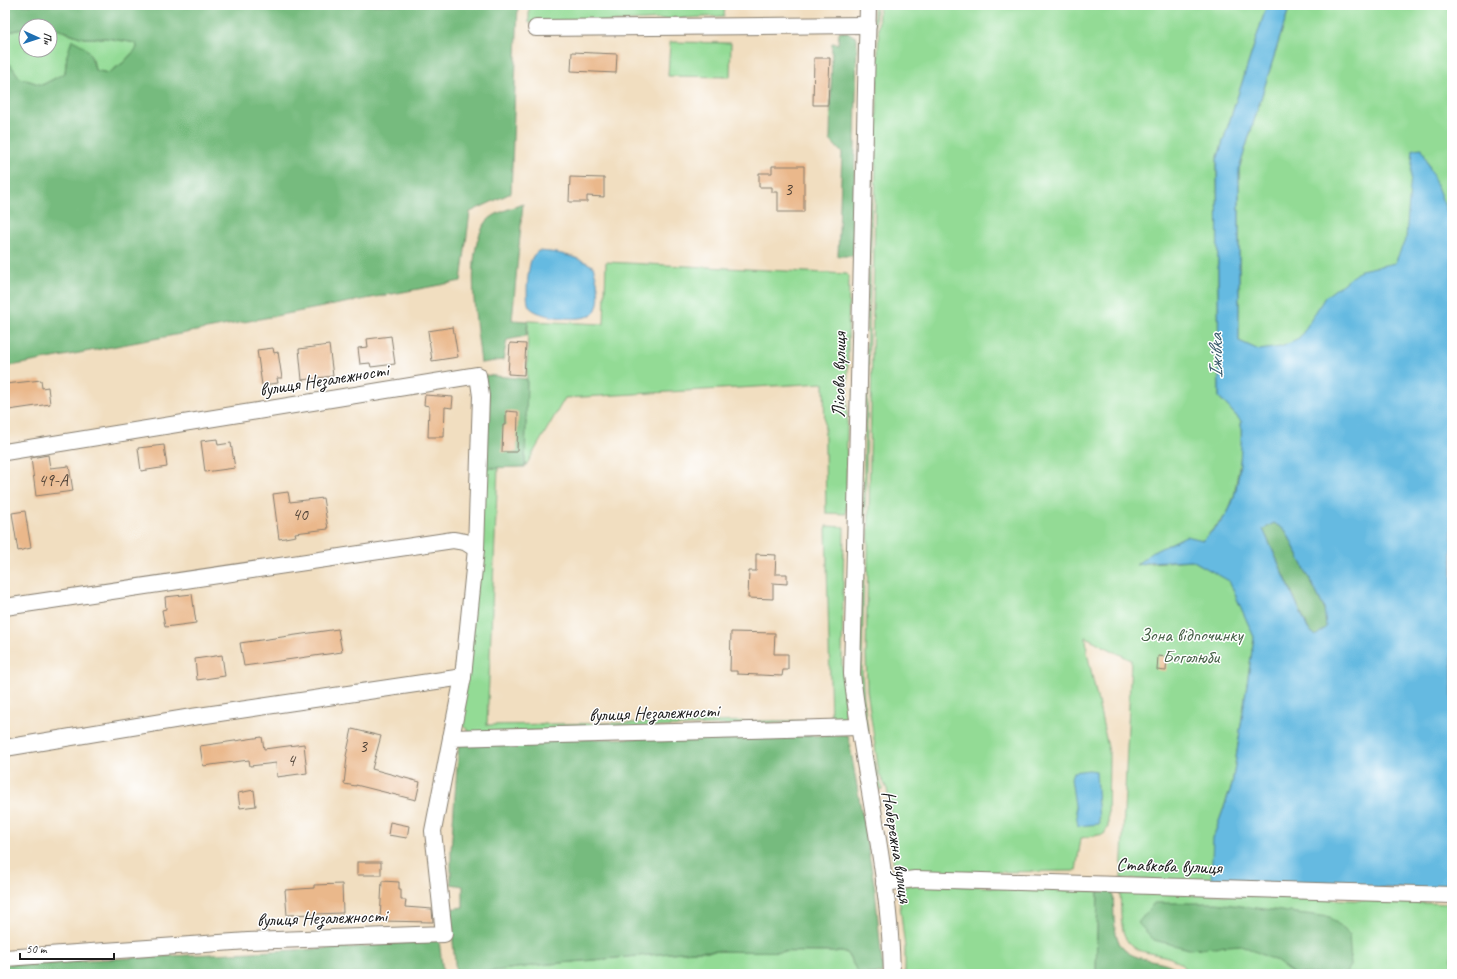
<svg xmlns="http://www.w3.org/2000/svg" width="1457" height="979" viewBox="0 0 1457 979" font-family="Caveat,sans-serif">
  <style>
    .green { fill: #93db95; stroke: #587c58 }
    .forest { fill: #76bb7e; stroke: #496c4d }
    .water { fill: #65bae1; stroke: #406b7e; fill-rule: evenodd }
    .building { fill: #eab88b }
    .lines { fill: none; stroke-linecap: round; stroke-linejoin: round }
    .minor-casing { stroke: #867d6e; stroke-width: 18 }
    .minor { stroke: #fff; stroke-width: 16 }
    .labels { text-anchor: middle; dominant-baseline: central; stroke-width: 3; stroke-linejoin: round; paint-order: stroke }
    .number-label { font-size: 17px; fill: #504338 }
    .street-label { font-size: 19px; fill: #1c1c1c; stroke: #fff }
    .park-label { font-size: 19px; fill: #465f46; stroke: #fff }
    .water-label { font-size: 20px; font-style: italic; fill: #395b6b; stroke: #fff }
  </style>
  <rect width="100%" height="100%" fill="#fff"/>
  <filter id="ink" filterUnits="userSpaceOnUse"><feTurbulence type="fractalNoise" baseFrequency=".025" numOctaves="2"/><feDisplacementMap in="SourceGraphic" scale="8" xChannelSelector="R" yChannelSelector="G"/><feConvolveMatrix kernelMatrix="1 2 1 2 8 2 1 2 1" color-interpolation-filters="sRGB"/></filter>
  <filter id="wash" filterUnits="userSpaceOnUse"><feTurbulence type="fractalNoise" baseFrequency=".012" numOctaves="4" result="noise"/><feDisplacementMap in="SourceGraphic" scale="16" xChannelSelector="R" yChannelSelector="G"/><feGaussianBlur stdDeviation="0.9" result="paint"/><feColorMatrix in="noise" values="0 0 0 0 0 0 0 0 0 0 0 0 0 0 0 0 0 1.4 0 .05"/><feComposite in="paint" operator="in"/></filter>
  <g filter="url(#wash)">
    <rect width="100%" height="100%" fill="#f1dec0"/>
    <g class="green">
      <path d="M529,5H725L724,16L588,23H529Z"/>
      <path d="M874,5H876L862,666C863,701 869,758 883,789L880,790L872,774L859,683Z"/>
      <path d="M879,5H1267L1217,160L1219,397L1241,421L1242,449L1234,496L1227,514L1203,540L1137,564L1192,560L1230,581L1254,637L1232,785L1213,838L1452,890L1121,879L1131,660L1086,637L1087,652L1109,752L1108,827L1104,834L1081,838L1076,871L910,873L895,875L889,833L891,814L887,789L879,773L867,690L866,655Z"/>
      <path d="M1290,5H1452V352L1305,372L1239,341V169Z"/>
      <path d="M50,27L83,38H106L136,43L137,48L123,63L108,73L95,70L93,59L67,55L65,73L42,85L19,78L10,64H5V33L26,28V50H50Z"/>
      <path d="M670,42L731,43L730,77L668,76Z"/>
      <path d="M606,262L847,274L849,276L846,514L826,513L824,383L565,398L525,467L528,321L604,324Z"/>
      <path d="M484,468H498L487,725L831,720L826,526L844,527L842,662L845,715L841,721L471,733L461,724Z"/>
      <path d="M917,884L1098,891L1096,974H905V948L898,888Z"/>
      <path d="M1120,891L1452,904V974H1188C1175,945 1137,963 1125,937C1120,925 1121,905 1120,891Z"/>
      <path d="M693,951L846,952L859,974H471L539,965Z"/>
    </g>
    <g class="forest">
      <path d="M5,5H518L511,193L470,212L461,281L5,367V64H10L20,78L42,85L65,73L67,55L72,40C88,47 91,53 95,70L108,73L123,63L137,48L136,43L106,38H83L50,26H26V28L5,33Z"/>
      <path d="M839,32H847L857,38L853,256H838L842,153L830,140L832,43L838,44Z"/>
      <path d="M523,204L512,320L528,321L526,336L507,340L503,360L481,363C477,326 463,250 487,221C495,212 513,208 523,204Z"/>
      <path d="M485,375L527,379L525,467L484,468Z"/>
      <path d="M1274,523L1286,531L1324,608L1327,627L1316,636L1309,630L1263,529Z"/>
      <path d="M848,735L875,889L883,974H859L846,952L693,951L539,965L471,974H456L450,909L463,907V886L451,884V850L459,741Z"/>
      <path d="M1098,891H1113C1114,906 1113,923 1117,937C1126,969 1170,953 1180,974H1096Z"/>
      <path d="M1154,903H1216L1330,917L1349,934L1351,966L1345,974H1294L1276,961L1241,945L1189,949L1154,940L1138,923Z"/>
      <path d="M439,940L443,974H5V964H6L357,947Z"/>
    </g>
    <g class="water">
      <path d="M1267,5H1290L1239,169V341L1259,350L1281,347L1299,339L1325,297L1361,270L1395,263L1406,238L1413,149L1422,148L1449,217L1452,219V890L1211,882L1213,838L1232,785L1254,637L1229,581L1192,560L1150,562L1136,565L1151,553L1186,536L1203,540C1211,532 1220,524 1226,515C1240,495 1242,445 1241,421L1219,397L1217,160ZM1274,523L1286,531L1324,608L1326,627L1316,636L1308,629L1263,529Z"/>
      <path d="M538,251C558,252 575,256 593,266C597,280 603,300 594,313C587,323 535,318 529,306C525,298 528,265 532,258C533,255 536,253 538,251Z"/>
      <path d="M1089,770L1096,771L1099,824L1078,826L1071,778L1073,772Z"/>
    </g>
    <g id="blocks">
      <g class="building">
        <path d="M572,52L617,54L616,73L571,71Z"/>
        <path d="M814,58H830L828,105H813Z"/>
        <path d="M772,166H804V212H778V192H772V187H759V173H772Z"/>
        <path d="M570,177L604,178V197L587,196V202H569Z"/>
        <path d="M453,327L458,357L432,361L428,331Z"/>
        <path d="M391,336L395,364L371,367L370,363L360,364L358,348L368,347L367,339Z"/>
        <path d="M510,343L526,344L524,375L508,374Z"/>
        <path d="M329,345L333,376L302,380L299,349Z"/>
        <path d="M273,348L274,353L278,352L282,378H277L278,383L262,385L257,350Z"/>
        <path d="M41,380L42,388L48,387L50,404L9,410L6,384Z"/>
        <path d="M425,395L453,397L452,408L445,407L444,437H428L429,406L424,405Z"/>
        <path d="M506,411L518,412L517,452H502L503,425H506Z"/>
        <path d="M217,439L218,445L231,443L235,468L205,472L201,441Z"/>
        <path d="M164,445L167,467L141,471L138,448Z"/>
        <path d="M48,455L50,468L69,466L73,491L36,496L31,458Z"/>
        <path d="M288,492L290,502L323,498L328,529L295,533L296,536L279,539L273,494Z"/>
        <path d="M25,511L31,548L18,551L12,513Z"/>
        <path d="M756,554L776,555L775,574H787V584L773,583V599L748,598L749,571H756Z"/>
        <path d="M192,594L196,623L165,627L162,610L166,609L165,597Z"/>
        <path d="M338,629L342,652L244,666L240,643Z"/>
        <path d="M731,632L775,633L774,654H788V670H783L782,676L737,674V671H730Z"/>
        <path d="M222,655L225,676L197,680L195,659Z"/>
        <path d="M1158,656L1167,657L1166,671L1157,670Z"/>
        <path d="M352,729L381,736L372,769L420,782L416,800L356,785V786L344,784L347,757L346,756Z"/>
        <path d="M262,737L264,749L304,744L307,773L277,777L276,763L250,766L249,760L203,766L200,746Z"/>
        <path d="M254,790L256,806L240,808L238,793Z"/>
        <path d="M390,822L409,826L407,838L388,835Z"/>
        <rect x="357" y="862" width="24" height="13"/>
        <path d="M382,881L399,882V889H401V900H406L405,907L432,909L433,922L380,921Z"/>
        <path d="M342,884L343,913L287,915L285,890L314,888V885Z"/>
      </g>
    </g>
  </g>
  <g filter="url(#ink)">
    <use href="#blocks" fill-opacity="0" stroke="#867d6e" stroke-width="1"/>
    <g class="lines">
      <g class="minor-casing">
        <g id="minor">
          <path d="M868,5L852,674C863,774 890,873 892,974"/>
          <path d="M536,28L868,25"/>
          <path d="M5,452L478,375L481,396L476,549L463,677L451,738"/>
          <path d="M5,607L453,540L465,542L476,549"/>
          <path d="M5,748L192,717L463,677"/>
          <path d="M884,883L915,879L1452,895"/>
          <path d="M5,958L248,941L444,934L433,831L451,738L858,727"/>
        </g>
      </g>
      <use href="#minor" class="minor"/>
    </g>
  </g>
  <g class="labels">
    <g class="number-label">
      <text x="788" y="189">3</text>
      <text x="53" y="480">49-А</text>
      <text x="300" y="514">40</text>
      <text x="363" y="746">3</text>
      <text x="291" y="760">4</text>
    </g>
    <g class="street-label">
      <text transform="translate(839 375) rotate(-89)">Лісова вулиця</text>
      <text transform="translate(324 380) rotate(-9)">вулиця Незалежності</text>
      <text transform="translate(654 713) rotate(-2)">вулиця Незалежності</text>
      <text transform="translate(897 847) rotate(81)">Набережна вулиця</text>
      <text transform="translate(1169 866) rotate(2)">Ставкова вулиця</text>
      <text transform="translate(322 918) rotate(-2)">вулиця Незалежності</text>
    </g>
    <g class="park-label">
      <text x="1191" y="635">Зона відпочинку<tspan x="1191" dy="22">Боголюби</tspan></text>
    </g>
    <g class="water-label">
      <text transform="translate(1215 356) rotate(-90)">Іжівка</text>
    </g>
  </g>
  <rect width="1457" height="979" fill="none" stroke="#fff" stroke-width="20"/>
  <g transform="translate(38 38) rotate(93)"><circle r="19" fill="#ffffff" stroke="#a4a4a4"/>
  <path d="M0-3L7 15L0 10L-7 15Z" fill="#1f6fb2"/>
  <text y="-6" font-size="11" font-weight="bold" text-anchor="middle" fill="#1c1c1c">Пн</text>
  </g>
  <path d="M20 953v6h94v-6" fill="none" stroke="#1c1c1c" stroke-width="2"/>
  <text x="26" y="953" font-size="12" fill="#1c1c1c" stroke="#ffffff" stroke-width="3" paint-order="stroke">50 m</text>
</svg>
